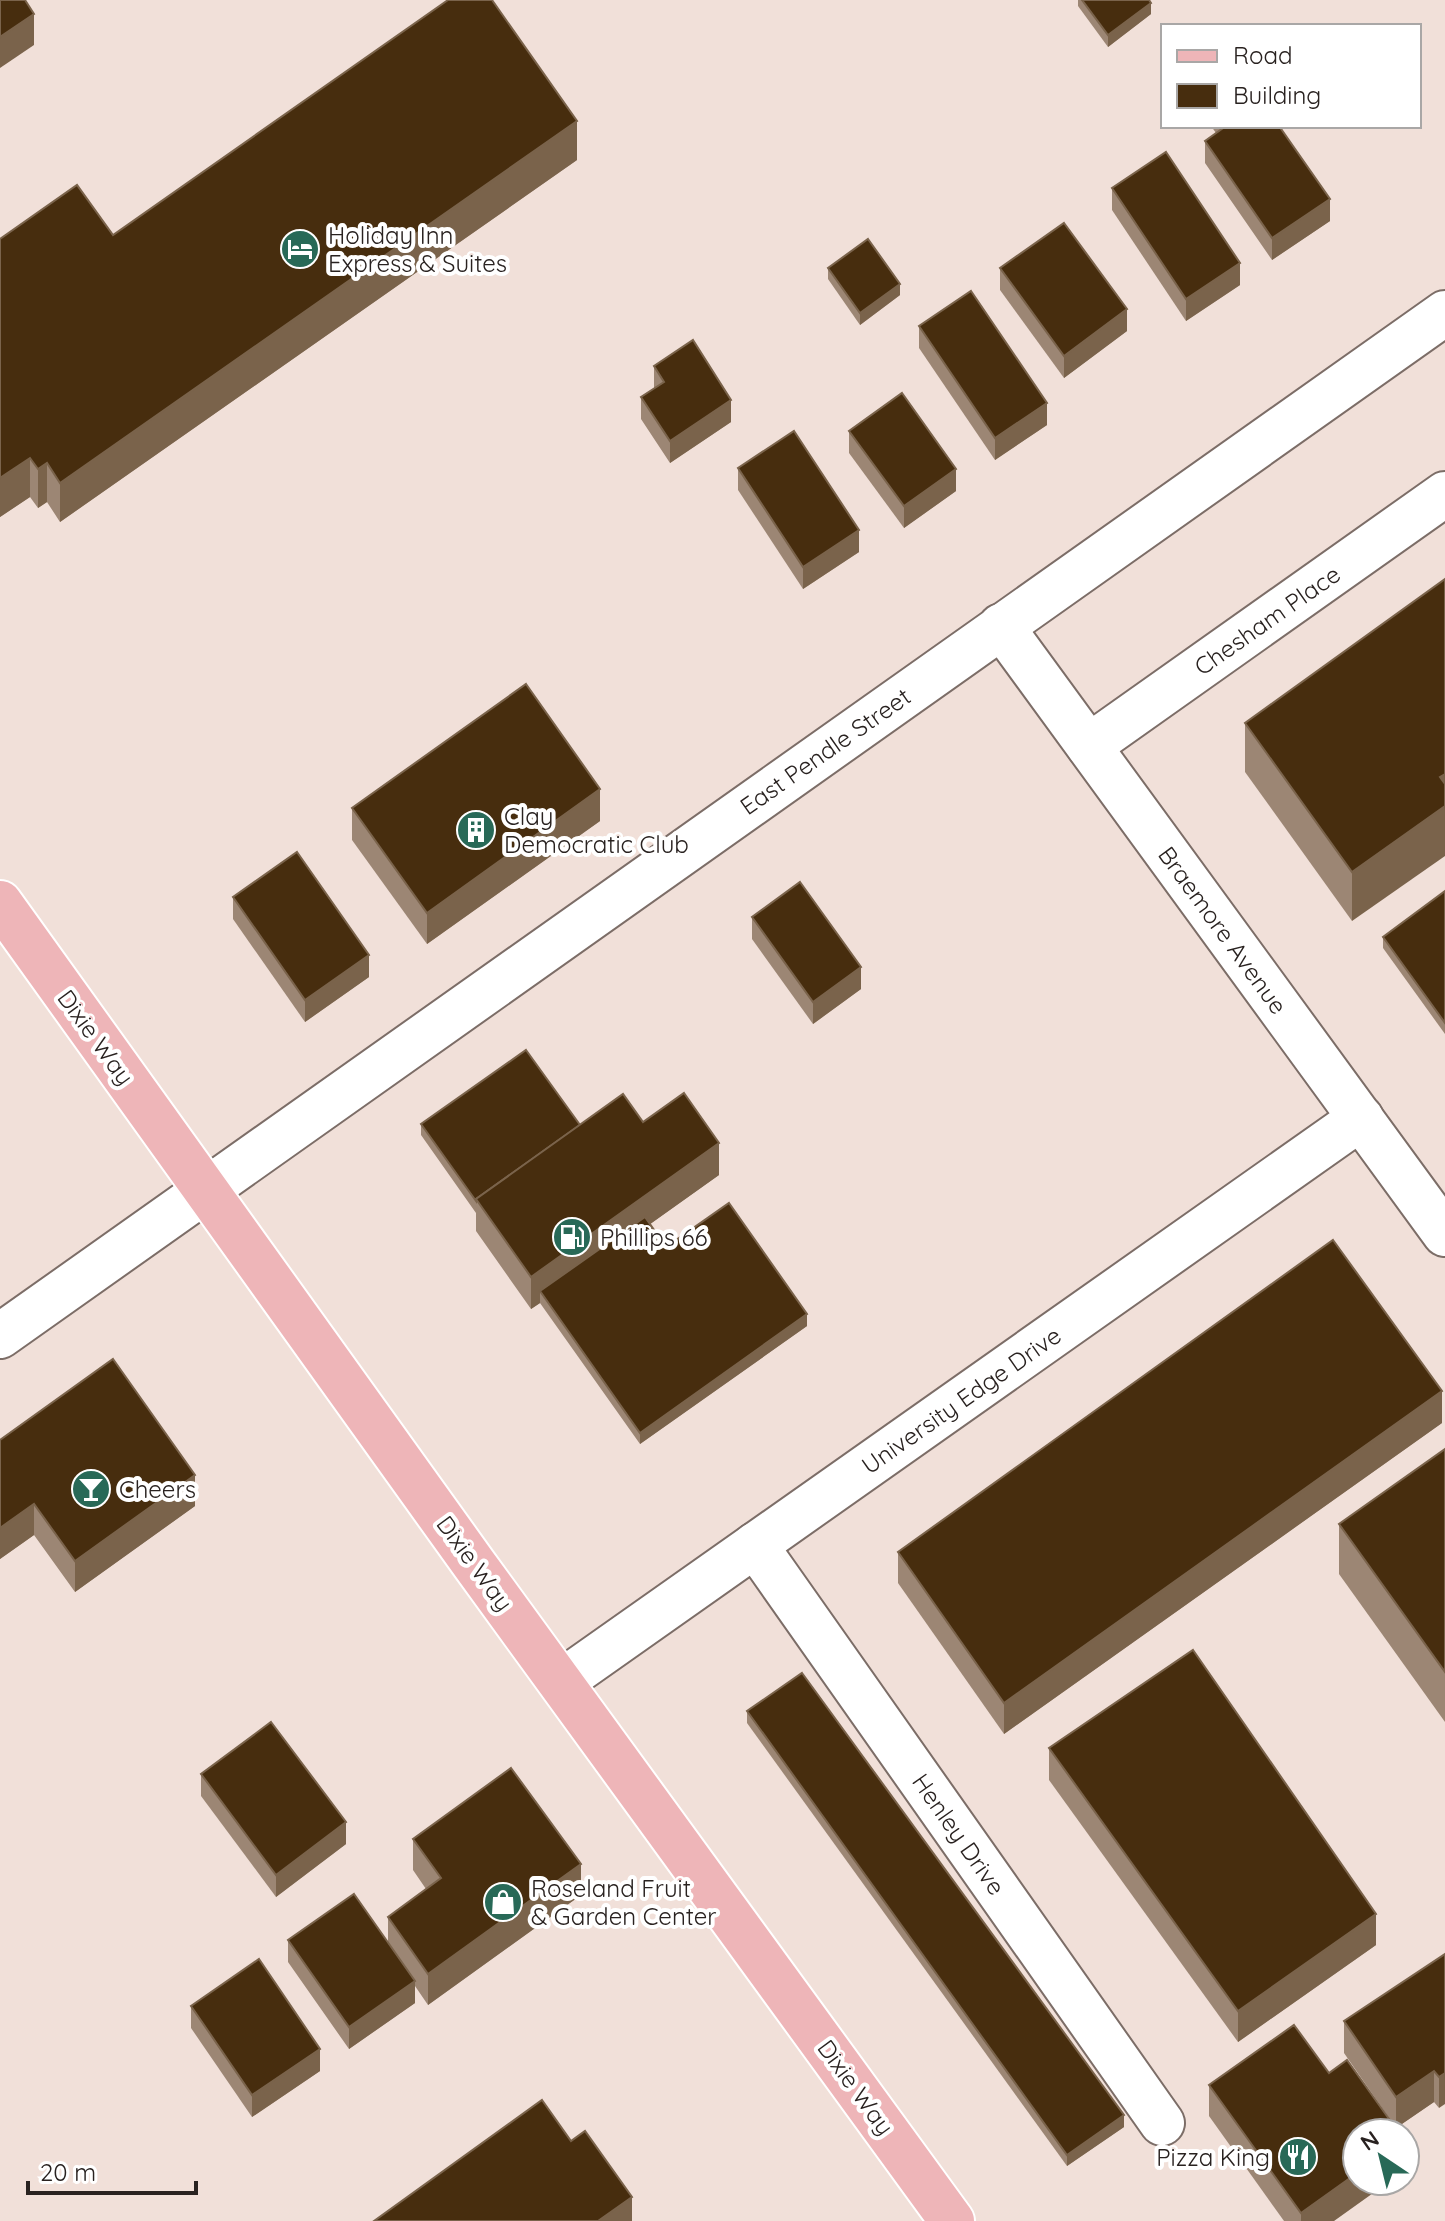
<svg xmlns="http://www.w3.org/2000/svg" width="1445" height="2221" viewBox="0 0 1445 2221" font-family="Quicksand,sans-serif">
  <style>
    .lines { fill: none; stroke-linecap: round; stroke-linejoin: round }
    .minor-casing { stroke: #7c6d67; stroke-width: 48 }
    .major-casing { stroke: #fff; stroke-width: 48 }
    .minor { stroke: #fff; stroke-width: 44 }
    .major { stroke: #eeb5b8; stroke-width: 44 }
    .wall { fill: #9c8674 }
    .shaded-wall { fill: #7a634b }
    .building { fill: #472d0e; stroke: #7a634b; stroke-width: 2 }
    .labels { text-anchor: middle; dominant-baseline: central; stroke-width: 8; stroke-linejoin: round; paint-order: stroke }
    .poi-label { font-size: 24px; fill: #292220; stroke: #fff; text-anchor: start }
    .street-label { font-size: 24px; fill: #292220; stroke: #fff }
  </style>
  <rect width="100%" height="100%" fill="#f1e0d9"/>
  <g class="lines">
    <g class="minor-casing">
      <g id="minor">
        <path d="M1001,626L1445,1234"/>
        <path d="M1089,746L1445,494"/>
        <path d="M0,1336L1445,313"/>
        <path d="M755,1545L1162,2123"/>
        <path d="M561,1682L1361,1118"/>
      </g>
    </g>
    <g class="major-casing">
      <path id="major" d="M0,903L474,1564L952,2221"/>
    </g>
    <use href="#minor" class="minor"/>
    <use href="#major" class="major"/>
  </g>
  <g class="wall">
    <path d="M1078,0H1149L1151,14L1108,47L1078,6Z"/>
    <path d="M1211,126H1279L1330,221L1272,260L1205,163V141L1216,133Z"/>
    <path d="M577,160L60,522L47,502L38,508L30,497L0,517V239L113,235Z"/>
    <path d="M1112,188L1240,285L1186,321L1112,210Z"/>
    <path d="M828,268L900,295L860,325L828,279Z"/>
    <path d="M1000,268L1127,331L1064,378L1000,290Z"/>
    <path d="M919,326L1047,425L995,460L919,348Z"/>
    <path d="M654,366L731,422L670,463L641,419V397L654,388Z"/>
    <path d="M849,431L956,491L904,528L849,453Z"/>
    <path d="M738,468L859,552L803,589L738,490Z"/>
    <path d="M1445,579L1352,921L1245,772V723Z"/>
    <path d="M352,808L600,821L427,944L352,840Z"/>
    <path d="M1445,891V1034L1383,948V937Z"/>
    <path d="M233,897L369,977L305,1022L233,919Z"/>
    <path d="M752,917L861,989L813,1024L752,939Z"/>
    <path d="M643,1122L719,1175L650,1224L666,1247L807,1326L640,1444L540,1303L531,1309L476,1231V1213L421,1135V1124L580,1125Z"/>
    <path d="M1442,1423L1004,1734L898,1583V1552Z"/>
    <path d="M0,1440L195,1506L75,1592L34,1535L0,1559Z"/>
    <path d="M1445,1449V1722L1339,1574V1524Z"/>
    <path d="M747,1711L1124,2127L1067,2166L747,1723Z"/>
    <path d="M1049,1748L1376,1945L1238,2042L1049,1780Z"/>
    <path d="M201,1774L346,1844L276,1897L201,1796Z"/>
    <path d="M413,1839L581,1895L428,2005L415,1986V2003L349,2049L288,1962V1940L388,1943V1917L426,1889L413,1870Z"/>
    <path d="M1445,1954L1439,2108L1434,2102L1396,2128L1344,2053V2021Z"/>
    <path d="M191,2006L320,2071L252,2117L191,2028Z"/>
    <path d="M1329,2073L1334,2221H1284L1209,2116V2085Z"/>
  </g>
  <g class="shaded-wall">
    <path d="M1151,3V14L1108,47V35Z"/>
    <path d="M34,14V45L0,68V37Z"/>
    <path d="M577,121V160L60,522V483Z"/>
    <path d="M1330,199V221L1272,260V238Z"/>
    <path d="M1240,263V285L1186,321V299Z"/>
    <path d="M900,284V295L860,325V313Z"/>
    <path d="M1127,309V331L1064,378V356Z"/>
    <path d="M731,400V422L670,463V441Z"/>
    <path d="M1047,403V425L995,460V438Z"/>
    <path d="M30,458V497L0,517V478Z"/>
    <path d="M47,463V502L38,508V469Z"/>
    <path d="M956,469V491L904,528V506Z"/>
    <path d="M859,530V552L803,589V567Z"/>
    <path d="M1445,774V856L1352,921V872L1440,777Z"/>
    <path d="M600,789V821L427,944V913Z"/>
    <path d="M369,955V977L305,1022V1000Z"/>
    <path d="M861,967V989L813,1024V1002Z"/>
    <path d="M719,1143V1175L545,1299L540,1291V1303L531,1309V1277Z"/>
    <path d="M807,1314V1326L640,1444V1433Z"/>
    <path d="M1442,1391V1423L1004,1734V1703Z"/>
    <path d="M195,1475V1506L75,1592V1561Z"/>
    <path d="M34,1504V1535L0,1559V1528Z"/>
    <path d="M346,1822V1844L276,1897V1875Z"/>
    <path d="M581,1864V1895L428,2005V1974Z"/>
    <path d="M1376,1914V1945L1238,2042V2011Z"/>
    <path d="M415,1981V2003L349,2049V2027Z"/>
    <path d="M320,2049V2071L252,2117V2095Z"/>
    <path d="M1434,2071V2102L1396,2128V2097Z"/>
    <path d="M1445,2073V2104L1439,2108V2077Z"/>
    <path d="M1124,2115V2127L1067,2166V2155Z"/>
    <path d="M1357,2173V2181H1390L1334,2221H1301V2213Z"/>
    <path d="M632,2197V2221H598Z"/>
  </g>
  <g class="building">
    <path d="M0,0H25L34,14L0,37Z"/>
    <path d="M448,0H492L577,121L60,483L47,463L38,469L30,458L0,478V239L77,185L113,235Z"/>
    <path d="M1082,0H1149L1151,3L1108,35Z"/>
    <path d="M1226,126H1279L1330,199L1272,238L1205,141Z"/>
    <path d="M1166,152L1240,263L1186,299L1112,188Z"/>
    <path d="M1064,223L1127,309L1064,356L1000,268Z"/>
    <path d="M868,239L900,284L860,313L828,268Z"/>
    <path d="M971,291L1047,403L995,438L919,326Z"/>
    <path d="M693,340L731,400L670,441L641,397L664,382L654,366Z"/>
    <path d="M902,393L956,469L904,506L849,431Z"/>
    <path d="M794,431L859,530L803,567L738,468Z"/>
    <path d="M1445,579V774L1440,777L1445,784V806L1352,872L1245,723Z"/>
    <path d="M526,684L600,789L427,913L352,808Z"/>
    <path d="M297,852L369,955L305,1000L233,897Z"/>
    <path d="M800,882L861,967L813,1002L752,917Z"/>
    <path d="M1445,891V1023L1383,937Z"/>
    <path d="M526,1050L580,1125L476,1199V1201L421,1124Z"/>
    <path d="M684,1093L719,1143L531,1277L476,1199L623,1094L643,1122Z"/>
    <path d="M729,1203L807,1314L640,1433L540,1291L645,1217L666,1247Z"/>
    <path d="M1333,1240L1442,1391L1004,1703L898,1552Z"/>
    <path d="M113,1359L195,1475L75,1561L34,1504L0,1528V1440Z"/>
    <path d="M1445,1449V1672L1339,1524Z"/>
    <path d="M1193,1650L1376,1914L1238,2011L1049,1748Z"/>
    <path d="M802,1673L1124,2115L1067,2155L747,1711Z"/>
    <path d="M271,1722L346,1822L276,1875L201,1774Z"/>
    <path d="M511,1768L581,1864L428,1974L388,1917L441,1878L413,1839Z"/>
    <path d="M354,1894L415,1981L349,2027L288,1940Z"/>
    <path d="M1445,1954V2073L1439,2077L1434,2071L1396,2097L1344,2021Z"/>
    <path d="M259,1959L320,2049L252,2095L191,2006Z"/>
    <path d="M1294,2025L1329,2073L1347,2060L1399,2133H1357V2173L1301,2213L1209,2085Z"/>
    <path d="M542,2100L571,2141L585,2131L632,2197L598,2221H374Z"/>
  </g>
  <defs>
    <g id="hotel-disc" transform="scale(2)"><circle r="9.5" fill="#286957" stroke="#fff"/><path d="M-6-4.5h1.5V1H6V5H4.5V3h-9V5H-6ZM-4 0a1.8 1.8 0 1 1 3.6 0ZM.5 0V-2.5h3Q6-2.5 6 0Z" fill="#fff"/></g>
    <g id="building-disc" transform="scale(2)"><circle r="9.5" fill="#286957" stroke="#fff"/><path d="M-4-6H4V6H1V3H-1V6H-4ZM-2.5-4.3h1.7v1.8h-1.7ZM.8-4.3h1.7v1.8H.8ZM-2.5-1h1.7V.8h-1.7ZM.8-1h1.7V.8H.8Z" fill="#fff"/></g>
    <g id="fuel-disc" transform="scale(2)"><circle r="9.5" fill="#286957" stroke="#fff"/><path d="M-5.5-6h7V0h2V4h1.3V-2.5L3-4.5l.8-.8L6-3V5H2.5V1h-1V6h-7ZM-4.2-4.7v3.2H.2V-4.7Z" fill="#fff"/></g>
    <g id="bar-disc" transform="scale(2)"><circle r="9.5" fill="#286957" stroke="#fff"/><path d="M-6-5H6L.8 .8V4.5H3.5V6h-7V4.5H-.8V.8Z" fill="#fff"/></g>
    <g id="shop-disc" transform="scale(2)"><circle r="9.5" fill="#286957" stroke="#fff"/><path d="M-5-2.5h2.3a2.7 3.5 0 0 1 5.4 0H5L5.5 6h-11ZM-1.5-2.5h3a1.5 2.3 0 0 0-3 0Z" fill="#fff"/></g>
    <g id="restaurant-disc" transform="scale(2)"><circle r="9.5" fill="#286957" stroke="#fff"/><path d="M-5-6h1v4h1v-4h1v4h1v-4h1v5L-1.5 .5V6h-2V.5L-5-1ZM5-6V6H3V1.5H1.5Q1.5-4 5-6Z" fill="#fff"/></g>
  </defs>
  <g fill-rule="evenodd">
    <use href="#hotel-disc" x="300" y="249"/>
    <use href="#building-disc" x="476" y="830"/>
    <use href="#fuel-disc" x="572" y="1237"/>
    <use href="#bar-disc" x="91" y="1489"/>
    <use href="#shop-disc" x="503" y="1902"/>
    <use href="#restaurant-disc" x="1298" y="2157"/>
  </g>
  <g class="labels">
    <g class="poi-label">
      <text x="328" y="235">Holiday Inn<tspan x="328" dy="28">Express &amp; Suites</tspan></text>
      <text x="504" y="816">Clay<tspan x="504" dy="28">Democratic Club</tspan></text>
      <text x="600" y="1237">Phillips 66</text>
      <text x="119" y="1489">Cheers</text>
      <text x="531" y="1888">Roseland Fruit<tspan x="531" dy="28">&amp; Garden Center</tspan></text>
      <text x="1270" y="2157" text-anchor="end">Pizza King</text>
    </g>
    <g class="street-label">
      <text transform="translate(1267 620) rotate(-35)">Chesham Place</text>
      <text transform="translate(825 751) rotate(-35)">East Pendle Street</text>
      <text transform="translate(1223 930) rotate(54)">Braemore Avenue</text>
      <text transform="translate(96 1037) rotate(54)">Dixie Way</text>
      <text transform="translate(961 1400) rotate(-35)">University Edge Drive</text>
      <text transform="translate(475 1563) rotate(54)">Dixie Way</text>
      <text transform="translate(959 1834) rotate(55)">Henley Drive</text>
      <text transform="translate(856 2087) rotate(54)">Dixie Way</text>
    </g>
  </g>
  <rect x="1161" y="24" width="260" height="104" fill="#ffffff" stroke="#a9a7a6" stroke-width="2"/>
  <rect x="1177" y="50" width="40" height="12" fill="#eeb5b8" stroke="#a9a7a6" stroke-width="2"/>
  <text x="1233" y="64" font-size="24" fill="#292220">Road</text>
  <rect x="1177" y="84" width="40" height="24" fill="#472d0e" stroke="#a9a7a6" stroke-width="2"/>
  <text x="1233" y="104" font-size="24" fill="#292220">Building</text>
  <g transform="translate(1381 2157) rotate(325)"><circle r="38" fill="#ffffff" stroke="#a9a7a6" stroke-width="2"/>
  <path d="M0-6L14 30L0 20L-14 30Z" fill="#286957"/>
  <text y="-12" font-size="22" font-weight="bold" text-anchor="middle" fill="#292220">N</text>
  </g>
  <path d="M28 2181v12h168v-12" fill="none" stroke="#292220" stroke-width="4"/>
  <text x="40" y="2181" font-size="24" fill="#292220" stroke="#ffffff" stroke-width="6" paint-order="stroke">20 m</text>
</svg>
